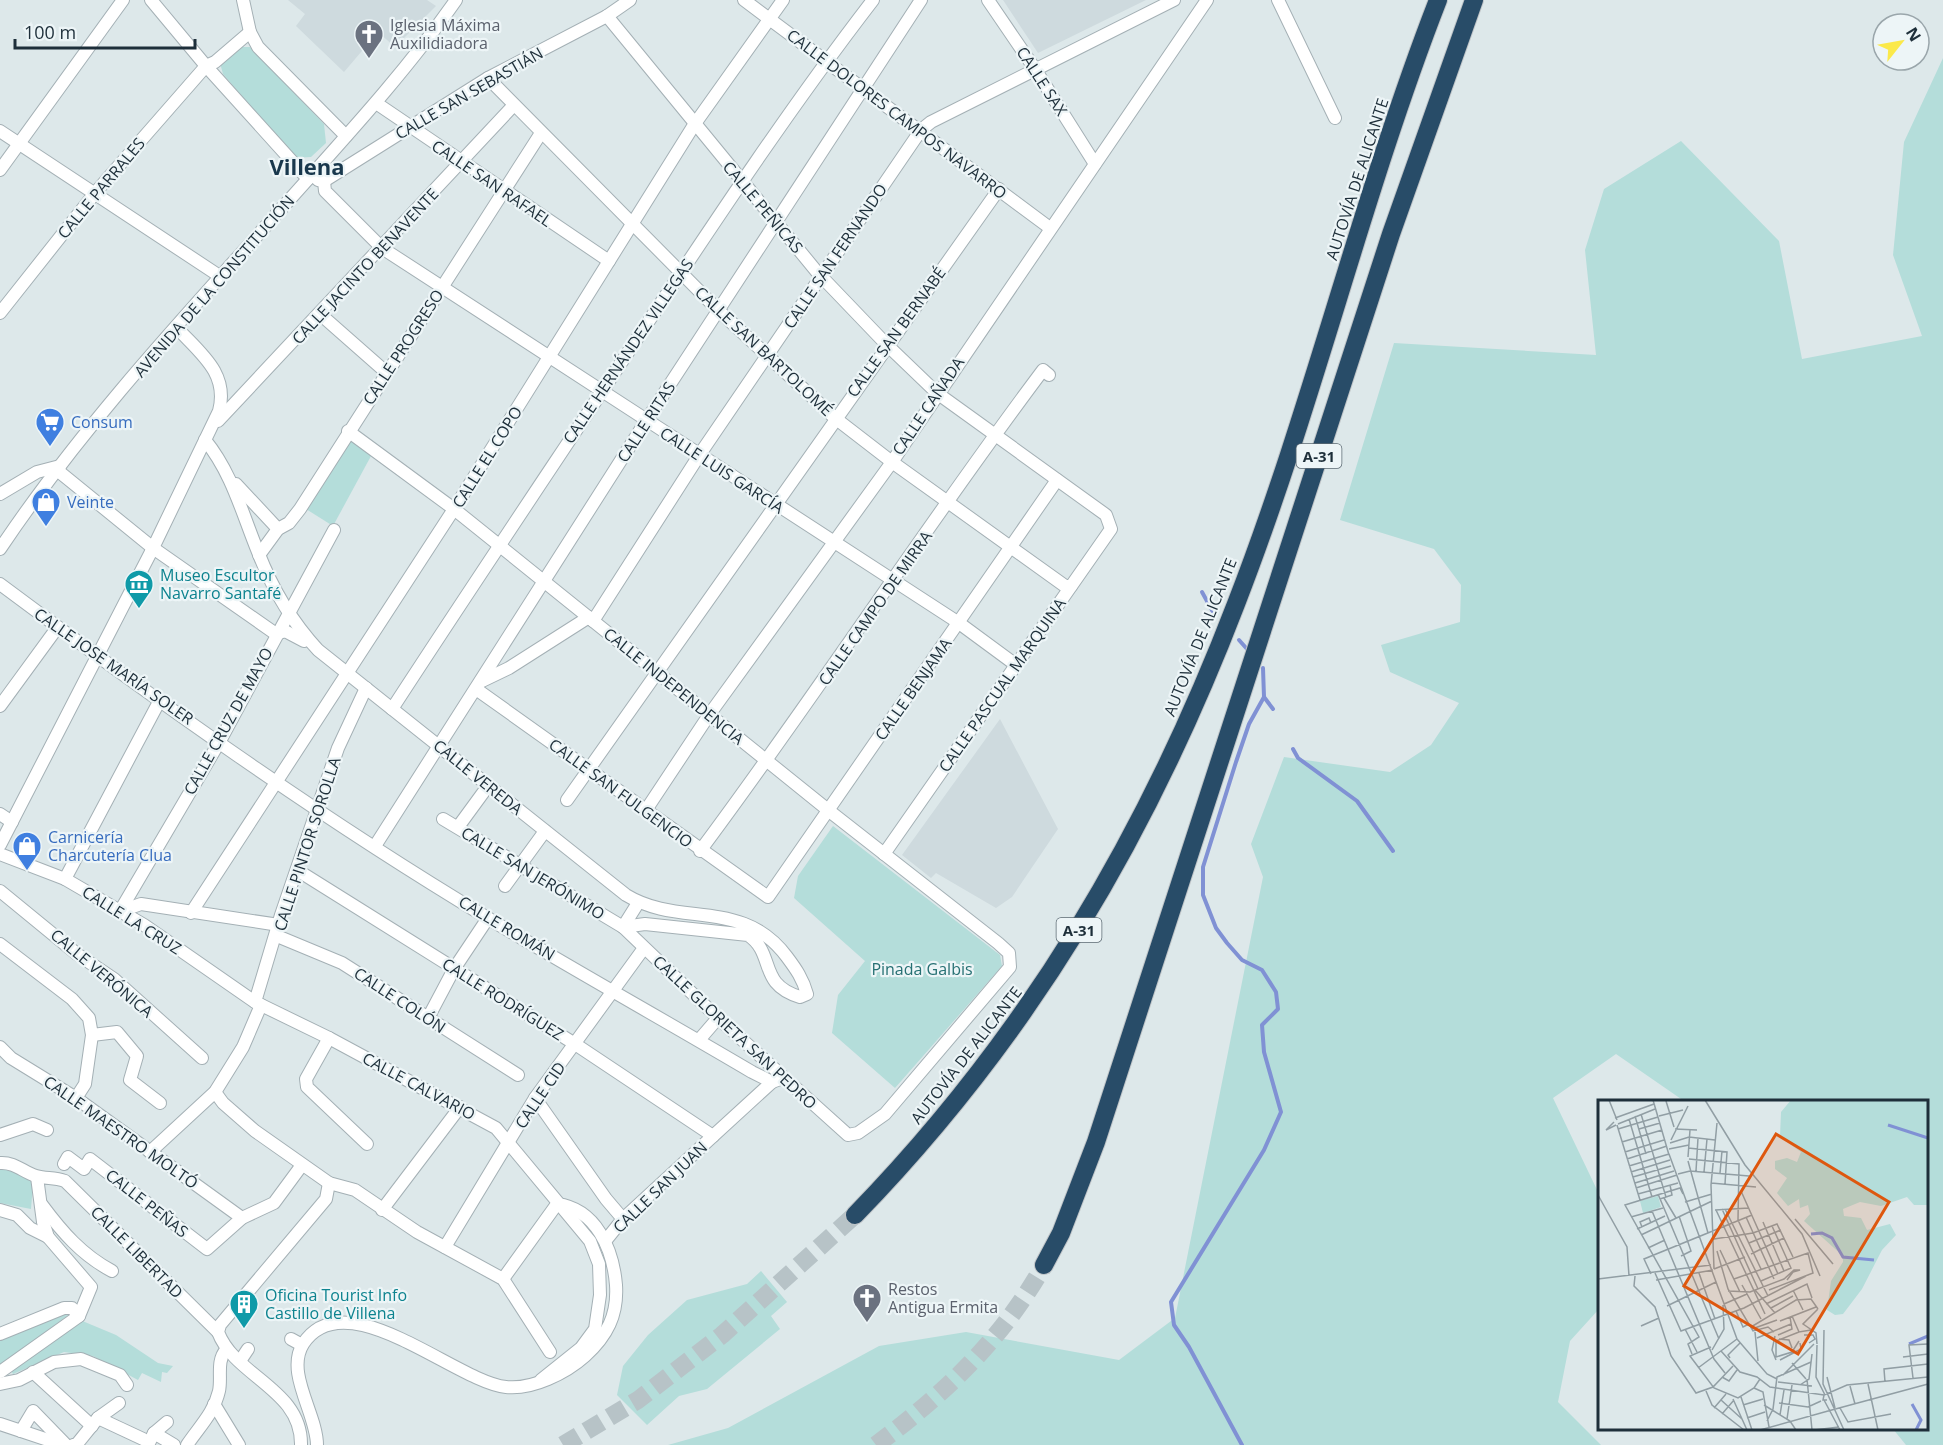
<svg xmlns="http://www.w3.org/2000/svg" width="1943" height="1445" viewBox="0 0 1943 1445" font-family="'Open Sans',sans-serif">
  <style>
    .built { fill: #cedade }
    .green { fill: #b4ddda }
    .lines { fill: none; stroke-linecap: round; stroke-linejoin: round }
    .stream { stroke: #8091d4; stroke-width: 4 }
    .highway-tunnel { stroke: #b7c3c7; stroke-width: 18; stroke-dasharray: 18 9; stroke-linecap: butt }
    .minor-casing { stroke: #a4b0b5; stroke-width: 14 }
    .highway-casing { stroke: #c0c5c8; stroke-width: 20 }
    .minor { stroke: #fff; stroke-width: 12 }
    .highway { stroke: #284c68; stroke-width: 18 }
    .labels { text-anchor: middle; dominant-baseline: central; stroke-width: 4.5; stroke-linejoin: round; paint-order: stroke }
    .shield { fill: #edf5f7; stroke: #5c6a73; stroke-width: 1.5 }
    .shield-label { font-size: 15px; font-weight: bold; fill: #1e2f3a }
    .worship-label { font-size: 16px; fill: #5b616d; stroke: #edf5f7; text-anchor: start }
    .street-label { font-size: 16px; fill: #1e2f3a; stroke: #edf5f7 }
    .shop-label { font-size: 16px; fill: #366cbe; stroke: #edf5f7; text-anchor: start }
    .culture-label { font-size: 16px; fill: #0d838f; stroke: #edf5f7; text-anchor: start }
    .park-label { font-size: 16px; fill: #267073; stroke: #edf5f7 }
    .district-label { font-size: 22px; font-weight: bold; fill: #19384d; stroke: #edf5f7 }
    .inset-river { fill: none; stroke: #8091d4; stroke-width: 3 }
    .inset-road { fill: none; stroke: #919ea4; stroke-width: 1.5 }
    .view { fill: #de570e; fill-opacity: 0.15; stroke: #de570e; stroke-width: 3 }
    .inset-edge { fill: none; stroke: #1e2f3a; stroke-width: 3 }
  </style>
  <rect width="100%" height="100%" fill="#dde8ea"/>
  <g class="built">
    <path d="M288,0H427L436,6L395,47L378,32L344,72L296,26L305,14Z"/>
    <path d="M1003,0H1146L1038,53Z"/>
    <path d="M1000,719L1058,829L1012,897L996,908L936,873L931,878L902,855Z"/>
  </g>
  <g class="green">
    <path d="M236,47H250L324,124L326,143L311,157L294,158L223,74L220,63Z"/>
    <path d="M1943,58V1445H1906L1893,1429L1926,1428V1102L1684,1101L1616,1054L1553,1098L1599,1194V1309L1570,1341L1558,1402L1601,1445H668L728,1428L879,1346L966,1332L1119,1360L1175,1318L1263,877L1251,844L1284,757L1390,772L1431,745L1459,703L1390,672L1381,645L1460,622L1461,585L1434,549L1340,520L1394,343L1596,355L1585,250L1604,189L1681,141L1779,241L1802,359L1922,336L1893,255L1904,142Z"/>
    <path d="M350,438L371,456L333,526L306,509Z"/>
    <path d="M833,826L1000,955L1002,966L895,1088L832,1033L838,995L865,961L794,898L798,876Z"/>
    <path d="M6,1168L27,1175L33,1185L31,1209L0,1203V1169Z"/>
    <path d="M761,1271L787,1302L771,1316L780,1329L707,1389L679,1396L647,1425L617,1395L623,1366L648,1335L687,1300L747,1284Z"/>
    <path d="M71,1313L0,1366V1340L39,1321Z"/>
    <path d="M80,1320L116,1335L158,1363L173,1366L167,1373L162,1372L161,1382L142,1373L138,1380L93,1356L64,1352L13,1374L10,1368Z"/>
  </g>
  <g class="lines">
    <g class="stream">
      <path d="M1202,592L1213,612"/>
      <path d="M1239,640L1247,649"/>
      <path d="M1263,668L1264,697L1273,709"/>
      <path d="M1293,749L1298,758L1357,801L1393,851"/>
      <path d="M1242,1445L1189,1347L1174,1325L1171,1302L1264,1150L1281,1112L1264,1052L1262,1025L1278,1009L1276,992L1262,970L1242,960L1227,943L1216,928L1203,895V867L1236,762L1249,724L1264,697"/>
    </g>
    <g class="highway-tunnel">
      <path d="M563,1445L638,1400L722,1335L855,1215"/>
      <path d="M876,1445C945,1393 1001,1341 1044,1265"/>
    </g>
    <g class="minor-casing">
      <g id="minor">
        <path d="M151,0L206,66L308,179"/>
        <path d="M243,0L250,32L258,47L346,136"/>
        <path d="M744,0L1050,228"/>
        <path d="M988,0L1035,69L1095,164"/>
        <path d="M1278,0L1335,118"/>
        <path d="M607,16L817,272L887,345L937,393L1106,515L1111,529L884,854"/>
        <path d="M488,78L718,310L835,418L892,462L1065,586H1071"/>
        <path d="M376,103L609,261"/>
        <path d="M0,131L221,277"/>
        <path d="M0,170L123,0"/>
        <path d="M318,180L324,181L488,78L607,16L630,0"/>
        <path d="M324,181L325,191L382,248L959,623L1016,665"/>
        <path d="M0,313L95,193L206,66L215,62L250,32"/>
        <path d="M320,314L387,373"/>
        <path d="M218,421L513,106"/>
        <path d="M348,431L454,509L828,810L998,943L1009,953L1010,967L885,1114L858,1133L848,1135L718,1018L623,927L443,819"/>
        <path d="M205,440C232,473 242,513 258,552C272,588 292,622 318,650L626,895C680,928 743,897 787,957C796,969 803,979 807,994L800,997C757,984 776,954 748,935L645,924L623,927"/>
        <path d="M57,470L153,548L276,634L285,631L304,641"/>
        <path d="M236,484L278,529"/>
        <path d="M0,494L37,472L60,466"/>
        <path d="M0,549C89,416 202,298 308,179C360,121 412,63 456,0"/>
        <path d="M259,555L278,529L289,523L300,509L541,133"/>
        <path d="M0,584C157,701 318,816 486,917C574,970 664,1020 752,1072L772,1082L783,1078"/>
        <path d="M593,621L700,454L921,130L931,122L1174,0"/>
        <path d="M482,681L509,668L589,617"/>
        <path d="M476,689L768,897L1057,480"/>
        <path d="M0,706L57,628"/>
        <path d="M392,709C466,595 542,482 617,369C700,244 782,118 873,0"/>
        <path d="M567,800L999,189"/>
        <path d="M646,810L709,715L892,462L1207,0"/>
        <path d="M0,814L12,822"/>
        <path d="M458,827L488,786"/>
        <path d="M0,845L153,548L219,411C229,373 200,353 176,327"/>
        <path d="M375,846L646,421L921,0"/>
        <path d="M700,851C818,693 925,527 1043,370L1049,375"/>
        <path d="M0,854L65,879L144,925L255,1002L329,1038L496,1128L590,1241L599,1264L600,1295L595,1329L581,1348L541,1380"/>
        <path d="M297,870L575,1044L713,1136L623,1219L606,1240"/>
        <path d="M65,879L160,700"/>
        <path d="M505,886L545,831"/>
        <path d="M0,891L77,954L114,979L202,1058"/>
        <path d="M120,911L220,741L334,530"/>
        <path d="M121,911L141,904L279,925"/>
        <path d="M191,913L454,509L694,125L783,0"/>
        <path d="M623,927L638,903"/>
        <path d="M277,936L342,963L518,1075"/>
        <path d="M0,944L72,999L89,1018L92,1035L85,1084L76,1098"/>
        <path d="M255,1002L281,915L338,748L366,688"/>
        <path d="M428,1018L454,969L488,918"/>
        <path d="M92,1035L117,1032L137,1056L130,1080L160,1103"/>
        <path d="M329,1038L306,1079L307,1087L367,1144"/>
        <path d="M699,1040L718,1018"/>
        <path d="M0,1047L11,1058L76,1098L242,1218"/>
        <path d="M215,1092L223,1103L255,1131L329,1183L355,1190L417,1232L503,1279L550,1352"/>
        <path d="M535,1098L606,1199L623,1219"/>
        <path d="M0,1135L33,1124L47,1130"/>
        <path d="M713,1136L772,1082"/>
        <path d="M150,1152L215,1092L243,1047L261,1005"/>
        <path d="M0,1163C15,1162 23,1172 36,1176C46,1179 54,1177 65,1181L218,1332"/>
        <path d="M64,1164L68,1157L84,1169L90,1159L207,1249L242,1218L274,1203L302,1165"/>
        <path d="M42,1205C62,1232 82,1255 112,1271"/>
        <path d="M0,1210L17,1215L30,1228L48,1237"/>
        <path d="M382,1210L460,1107"/>
        <path d="M445,1247L535,1098L644,948"/>
        <path d="M503,1279L557,1204"/>
        <path d="M0,1334L64,1308H72L79,1316"/>
        <path d="M291,1339L302,1345"/>
        <path d="M240,1361L248,1349"/>
        <path d="M0,1372L79,1316L91,1287L48,1237L43,1222L37,1177"/>
        <path d="M33,1372L92,1426"/>
        <path d="M0,1384L19,1380L54,1362L81,1359L120,1375L127,1385"/>
        <path d="M214,1404L239,1445"/>
        <path d="M98,1418L143,1439"/>
        <path d="M0,1424L63,1445"/>
        <path d="M21,1431L33,1411L66,1445"/>
        <path d="M154,1433L167,1422"/>
        <path d="M73,1445L77,1444L98,1418L119,1403"/>
        <path d="M148,1445L154,1433L174,1445"/>
        <path d="M187,1445C199,1427 214,1413 219,1391C222,1378 216,1361 226,1350"/>
        <path d="M301,1445C302,1389 235,1377 218,1332L220,1325L326,1199L329,1183"/>
        <path d="M317,1445C317,1414 285,1373 303,1344C345,1279 456,1382 506,1387C532,1390 566,1373 585,1356C607,1336 618,1315 616,1285C613,1249 596,1209 557,1204"/>
      </g>
    </g>
    <g class="highway-casing">
      <g id="highway">
        <path d="M855,1215C1029,1036 1147,836 1236,604C1313,406 1361,198 1438,0"/>
        <path d="M1044,1265L1061,1233L1096,1142L1391,234L1474,0"/>
      </g>
    </g>
    <use href="#minor" class="minor"/>
    <use href="#highway" class="highway"/>
  </g>
  <defs>
    <g id="church-pin" transform="scale(1.5)"><path d="M0 17L-7.5 6A9.5 9.5 0 1 1 7.5 6Z" fill="#6b7280" stroke="#edf5f7"/><path d="M-1.2-6h2.4v3.5h3.3v2.4h-3.3V6h-2.4V-.1h-3.3v-2.4h3.3Z" fill="#fff"/></g>
    <g id="supermarket-pin" transform="scale(1.5)"><path d="M0 17L-7.5 6A9.5 9.5 0 1 1 7.5 6Z" fill="#3f7fe0" stroke="#edf5f7"/><path d="M-6-5.5h2.5l.6 2H6L4.5 2H-2.5L-4.4-4H-6ZM-1.5 3.2a1.3 1.3 0 1 0 .1 0ZM3 3.2a1.3 1.3 0 1 0 .1 0Z" fill="#fff"/></g>
    <g id="shop-pin" transform="scale(1.5)"><path d="M0 17L-7.5 6A9.5 9.5 0 1 1 7.5 6Z" fill="#3f7fe0" stroke="#edf5f7"/><path d="M-5-2.5h2.3a2.7 3.5 0 0 1 5.4 0H5L5.5 6h-11ZM-1.5-2.5h3a1.5 2.3 0 0 0-3 0Z" fill="#fff"/></g>
    <g id="museum-pin" transform="scale(1.5)"><path d="M0 17L-7.5 6A9.5 9.5 0 1 1 7.5 6Z" fill="#0f9aa8" stroke="#edf5f7"/><path d="M0-6L6-3V-2H-6V-3ZM-5-1h2V3h-2ZM-1-1h2V3h-2ZM3-1h2V3H3ZM-6 4H6V6H-6Z" fill="#fff"/></g>
    <g id="building-pin" transform="scale(1.5)"><path d="M0 17L-7.5 6A9.5 9.5 0 1 1 7.5 6Z" fill="#0f9aa8" stroke="#edf5f7"/><path d="M-4-6H4V6H1V3H-1V6H-4ZM-2.5-4.3h1.7v1.8h-1.7ZM.8-4.3h1.7v1.8H.8ZM-2.5-1h1.7V.8h-1.7ZM.8-1h1.7V.8H.8Z" fill="#fff"/></g>
  </defs>
  <g fill-rule="evenodd">
    <use href="#church-pin" x="369" y="34"/>
    <use href="#supermarket-pin" x="50" y="422"/>
    <use href="#shop-pin" x="46" y="502"/>
    <use href="#museum-pin" x="139" y="584"/>
    <use href="#shop-pin" x="27" y="846"/>
    <use href="#church-pin" x="867" y="1298"/>
    <use href="#building-pin" x="244" y="1304"/>
  </g>
  <g class="labels">
    <g class="shield">
      <rect x="1296.5" y="444" width="45" height="24" rx="4.5"/>
      <rect x="1056.5" y="918" width="45" height="24" rx="4.5"/>
    </g>
    <g class="shield-label">
      <text x="1319" y="456">A-31</text>
      <text x="1079" y="930">A-31</text>
    </g>
    <g class="worship-label">
      <text x="390" y="25">Iglesia Máxima<tspan x="390" dy="18">Auxilidiadora</tspan></text>
      <text x="888" y="1289">Restos<tspan x="888" dy="18">Antigua Ermita</tspan></text>
    </g>
    <g class="street-label">
      <text transform="translate(1042 81) rotate(57)">CALLE SAX</text>
      <text transform="translate(469 93) rotate(-30)">CALLE SAN SEBASTIÁN</text>
      <text transform="translate(897 114) rotate(37)">CALLE DOLORES CAMPOS NAVARRO</text>
      <text transform="translate(1357 179) rotate(-72)">AUTOVÍA DE ALICANTE</text>
      <text transform="translate(492 183) rotate(34)">CALLE SAN RAFAEL</text>
      <text transform="translate(101 188) rotate(-50)">CALLE PARRALES</text>
      <text transform="translate(763 207) rotate(50)">CALLE PEÑICAS</text>
      <text transform="translate(835 256) rotate(-56)">CALLE SAN FERNANDO</text>
      <text transform="translate(365 266) rotate(-47)">CALLE JACINTO BENAVENTE</text>
      <text transform="translate(214 286) rotate(-49)">AVENIDA DE LA CONSTITUCIÓN</text>
      <text transform="translate(896 332) rotate(-54)">CALLE SAN BERNABÉ</text>
      <text transform="translate(403 347) rotate(-57)">CALLE PROGRESO</text>
      <text transform="translate(628 351) rotate(-56)">CALLE HERNÁNDEZ VILLEGAS</text>
      <text transform="translate(764 351) rotate(43)">CALLE SAN BARTOLOMÉ</text>
      <text transform="translate(928 406) rotate(-56)">CALLE CAÑADA</text>
      <text transform="translate(646 422) rotate(-57)">CALLE RITAS</text>
      <text transform="translate(487 457) rotate(-58)">CALLE EL COPO</text>
      <text transform="translate(722 470) rotate(33)">CALLE LUIS GARCÍA</text>
      <text transform="translate(875 608) rotate(-55)">CALLE CAMPO DE MIRRA</text>
      <text transform="translate(1200 637) rotate(-68)">AUTOVÍA DE ALICANTE</text>
      <text transform="translate(114 666) rotate(35)">CALLE JOSE MARÍA SOLER</text>
      <text transform="translate(1002 685) rotate(-55)">CALLE PASCUAL MARQUINA</text>
      <text transform="translate(674 686) rotate(39)">CALLE INDEPENDENCIA</text>
      <text transform="translate(913 689) rotate(-55)">CALLE BENJAMA</text>
      <text transform="translate(228 721) rotate(-61)">CALLE CRUZ DE MAYO</text>
      <text transform="translate(478 777) rotate(39)">CALLE VEREDA</text>
      <text transform="translate(621 793) rotate(36)">CALLE SAN FULGENCIO</text>
      <text transform="translate(307 844) rotate(-72)">CALLE PINTOR SOROLLA</text>
      <text transform="translate(533 873) rotate(31)">CALLE SAN JERÓNIMO</text>
      <text transform="translate(132 920) rotate(32)">CALLE LA CRUZ</text>
      <text transform="translate(507 928) rotate(31)">CALLE ROMÁN</text>
      <text transform="translate(102 973) rotate(40)">CALLE VERÓNICA</text>
      <text transform="translate(503 999) rotate(32)">CALLE RODRÍGUEZ</text>
      <text transform="translate(400 1000) rotate(33)">CALLE COLÓN</text>
      <text transform="translate(735 1032) rotate(43)">CALLE GLORIETA SAN PEDRO</text>
      <text transform="translate(966 1055) rotate(-52)">AUTOVÍA DE ALICANTE</text>
      <text transform="translate(419 1086) rotate(28)">CALLE CALVARIO</text>
      <text transform="translate(540 1095) rotate(-56)">CALLE CID</text>
      <text transform="translate(121 1132) rotate(35)">CALLE MAESTRO MOLTÓ</text>
      <text transform="translate(660 1187) rotate(-44)">CALLE SAN JUAN</text>
      <text transform="translate(147 1203) rotate(38)">CALLE PEÑAS</text>
      <text transform="translate(137 1252) rotate(45)">CALLE LIBERTAD</text>
    </g>
    <g class="shop-label">
      <text x="71" y="422">Consum</text>
      <text x="67" y="502">Veinte</text>
      <text x="48" y="837">Carnicería<tspan x="48" dy="18">Charcutería Clua</tspan></text>
    </g>
    <g class="culture-label">
      <text x="160" y="575">Museo Escultor<tspan x="160" dy="18">Navarro Santafé</tspan></text>
      <text x="265" y="1295">Oficina Tourist Info<tspan x="265" dy="18">Castillo de Villena</tspan></text>
    </g>
    <g class="park-label">
      <text x="922" y="969">Pinada Galbis</text>
    </g>
    <g class="district-label">
      <text x="307" y="166">Villena</text>
    </g>
  </g>
  <g transform="translate(1598 1100)">
    <rect width="330" height="330" fill="#dde8ea"/>
    <path d="M193,0H330V105H316L309,97L283,106L262,102L245,109L246,116L263,118L269,130L292,124L298,135L284,150L264,189L245,214L237,215L229,210L233,181L245,162V156L206,121L212,114L210,105L202,108L201,99L190,106L179,93L189,78L177,69V61L189,58L199,62L203,52L182,37L183,12ZM60,96L63,107L45,113L42,101Z" fill="#b4ddda"/>
    <path class="inset-river" d="M290,25L330,38M213,134L224,133L234,138L245,157L276,160M311,244L330,236M314,304L323,320L318,330"/>
    <path class="inset-road" d="M11,0L19,20M55,0L71,55M107,0L147,65L204,134L222,176M68,1L76,27M43,14L68,97M37,16L48,54M61,16L85,10M17,18L56,4M31,19L54,97M16,22L8,30L18,25M20,24L57,9M19,25L42,100M20,29L60,17M41,29L62,23M77,29L99,30M73,40L90,6M24,42L64,30M72,43L91,37L117,40M90,48L129,52L127,84M71,49L91,45M27,52L66,40M71,54L139,239M90,57L92,30M29,59L69,46M91,59L141,64L140,120L163,169M90,61L110,133M31,66L71,54M98,71L100,38M33,72L72,60M106,72L109,39M122,73L124,51M80,74L92,71L151,76M35,77L73,66M37,83L76,71M113,83L158,87M38,88L79,75M143,91L180,174M40,94L80,83M60,94L121,239M85,94L82,88L27,105L101,237L90,244L94,254M0,95L29,147L31,176M66,98L78,118M62,99L74,95L72,85M87,102L114,94M124,109L160,189M127,109L170,196M117,110L151,108M118,110L167,214M54,111L116,259L127,273M81,116L93,151L83,156M33,117L65,108M148,117L176,179M197,119L235,164M165,122L186,171M44,127L42,122L51,118L53,123M39,129L67,116M43,135L114,101M116,139L155,133L179,124L195,157M151,143L183,130M50,148L67,140M122,150L142,192M119,151L130,189L155,231L170,227L176,232M153,154L186,138M116,169L113,85L119,23M116,169L147,157M57,173L83,231L146,208L208,176M101,173L117,219M53,174L46,159L154,115M37,176L36,186L57,207L73,256L98,293L115,287L135,266M0,179L113,165M136,179L210,153L215,173L171,190M58,180L115,170M163,181L193,168L174,126M144,185L163,219M157,190L177,213M195,190L205,210M130,191L152,192L186,179L196,170H202L195,172L189,180M126,204L149,194M168,204L209,184L214,198M69,206L118,182M173,208L195,196M138,211L145,227L151,224M194,216L201,232L213,230M182,221L218,207M43,226L61,218M153,227L198,200L213,199L220,209M87,229L99,252M154,229L179,220M226,230L225,284L246,330M157,232L160,261M180,235L194,229L192,217M206,235H215L217,239L211,243M177,236L174,250L178,260M159,238L193,224M139,239L169,274L179,279M181,239L191,240L194,248M201,241L194,252L178,257V241L201,232M219,244L218,233L205,224L220,209M219,245L218,277L227,295M113,247L92,256L116,288L140,298L156,288L162,279M114,250L126,229L125,205M123,251L142,272L159,277L172,287L226,295M305,257L330,254M132,258L130,255L142,243M182,260L203,249L202,243M194,263L208,279M100,268L139,239M185,275L216,244M124,277L131,281L139,270M229,277L237,308M315,278L311,245L330,244M209,279L214,330M180,282L214,286M287,282L286,269L330,264M270,284L280,330M202,285L211,279L214,254M252,286L257,304M156,288L165,292L171,327M108,291L114,305L146,330M143,297L154,330H149M135,299L149,330M123,300L144,319M226,300L242,330M229,300H225L226,295L249,285L330,277M181,303L210,307L223,301M145,305L165,299M166,305L192,321L198,330M116,308L128,294M242,308L250,322L293,314M230,311L330,284M124,314L136,300M182,315L186,290M149,318L167,312M189,319L194,285M169,321L175,309L179,277L213,262M162,330L230,311M216,330L241,327"/>
    <path class="view" d="M178,34L291,102L200,254L86,186Z"/>
    <rect width="330" height="330" class="inset-edge"/>
  </g>
  <g transform="translate(1901 42) rotate(59)"><circle r="28" fill="#edf5f7" stroke="#9aa6ab" stroke-width="1.5"/>
  <path d="M0-4.5L10 22L0 15L-10 22Z" fill="#fbe94a"/>
  <text y="-9" font-size="16" font-weight="bold" text-anchor="middle" fill="#1e2f3a">N</text>
  </g>
  <path d="M15 39v9h180v-9" fill="none" stroke="#1e2f3a" stroke-width="3"/>
  <text x="24" y="39" font-size="18" fill="#1e2f3a" stroke="#edf5f7" stroke-width="4.5" paint-order="stroke">100 m</text>
</svg>
